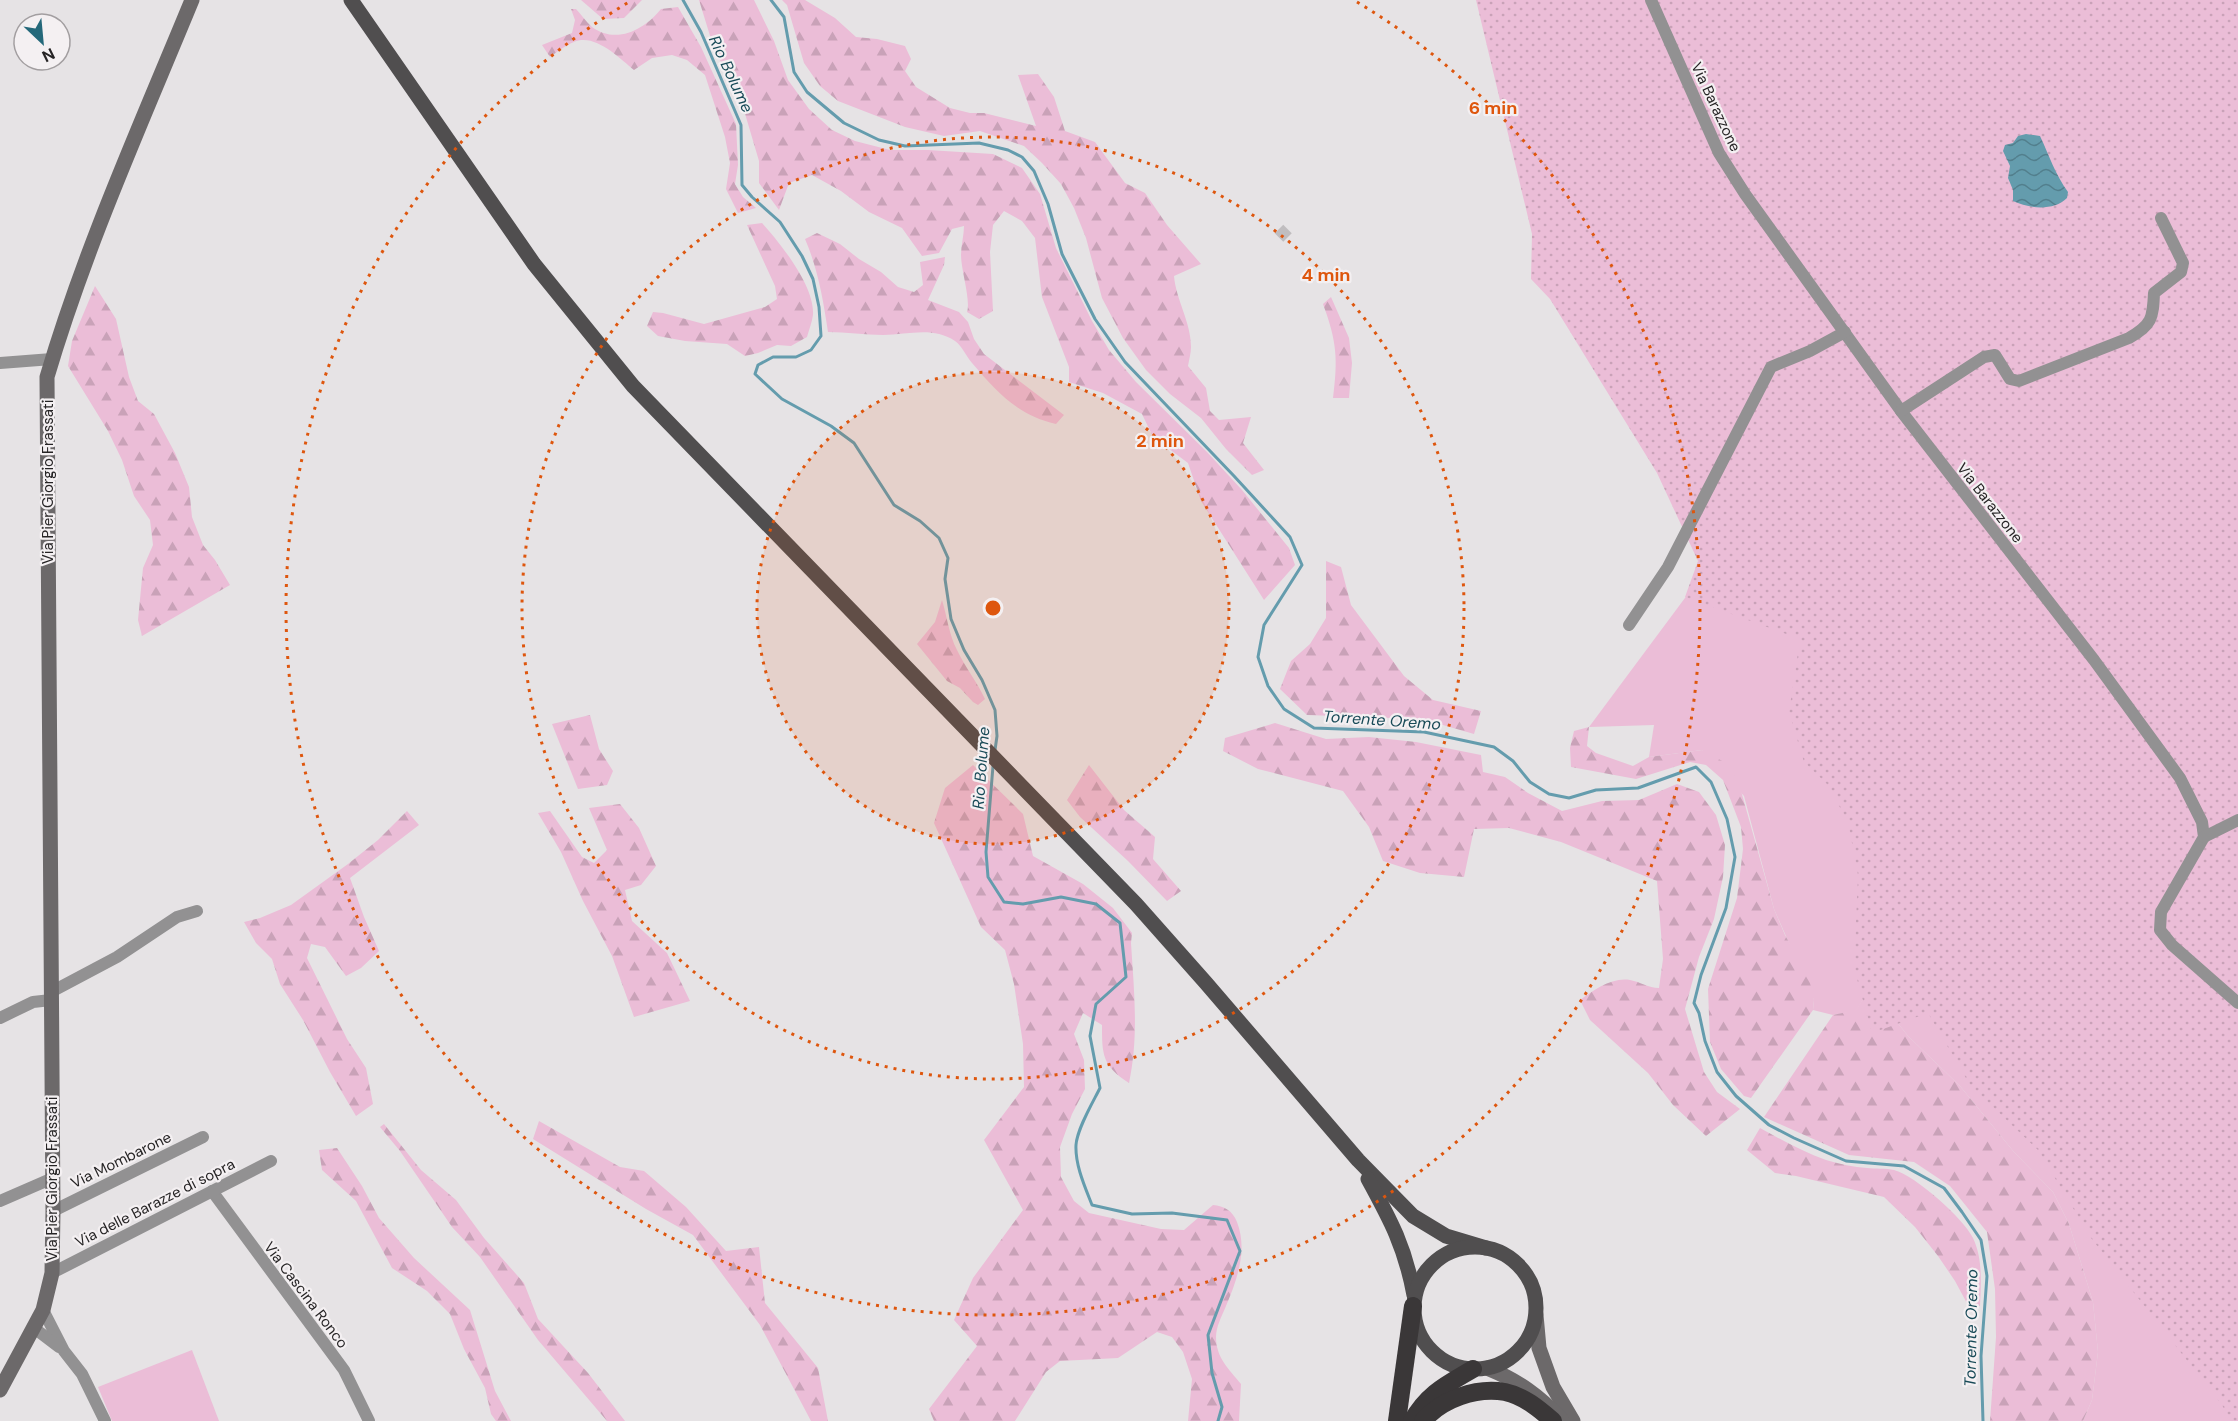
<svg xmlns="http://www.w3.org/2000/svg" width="2238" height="1421" viewBox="0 0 2238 1421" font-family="'DM Sans',sans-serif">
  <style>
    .grass { fill: #ebbdd7 }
    .forest { fill: url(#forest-firs) }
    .park { fill: url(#park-dots) }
    .water { fill: url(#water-waves) }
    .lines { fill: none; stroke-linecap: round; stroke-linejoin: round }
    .stream { stroke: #649cad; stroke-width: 3 }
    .street-tunnel { stroke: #c0bdbf; stroke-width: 12; stroke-dasharray: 12 6; stroke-linecap: butt }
    .street { stroke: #929192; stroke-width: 12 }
    .secondary { stroke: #6c696a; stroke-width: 15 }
    .primary { stroke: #504e4f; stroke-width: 15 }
    .highway { stroke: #3a3738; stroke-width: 18 }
    .ring { fill: none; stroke: #de560d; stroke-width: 3; stroke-dasharray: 3 6 }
    .labels { text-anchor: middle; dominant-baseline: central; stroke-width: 4.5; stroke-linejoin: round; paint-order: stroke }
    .street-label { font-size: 15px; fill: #262425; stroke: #f4f0f2 }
    .water-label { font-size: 16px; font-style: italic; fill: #184a57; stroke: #f4f0f2 }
    .centre { fill: #de560d; stroke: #f4f0f2; stroke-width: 3 }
    .ring-label { font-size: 18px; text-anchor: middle; font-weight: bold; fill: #de560d; stroke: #f4f0f2; stroke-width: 4.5; stroke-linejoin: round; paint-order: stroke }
  </style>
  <defs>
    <pattern id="forest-firs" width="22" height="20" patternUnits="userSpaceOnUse" patternTransform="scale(1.5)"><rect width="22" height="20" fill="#ebbdd7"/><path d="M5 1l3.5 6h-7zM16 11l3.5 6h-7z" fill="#c9a2b8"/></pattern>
    <pattern id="park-dots" width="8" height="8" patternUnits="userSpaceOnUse" patternTransform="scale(1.5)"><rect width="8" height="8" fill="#ebbdd7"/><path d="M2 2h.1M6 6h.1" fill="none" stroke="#c9a2b8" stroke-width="1.8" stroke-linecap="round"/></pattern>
    <pattern id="water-waves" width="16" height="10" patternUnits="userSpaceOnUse" patternTransform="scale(1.5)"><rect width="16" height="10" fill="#649cad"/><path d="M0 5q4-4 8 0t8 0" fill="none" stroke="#527f8d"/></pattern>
  </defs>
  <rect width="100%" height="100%" fill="#e6e3e5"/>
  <g class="grass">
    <path d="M1759,413L2238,1421H2083L2092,1400L2098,1352L2093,1302L2069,1224L2053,1192L2014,1152L1960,1086L1908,1036L1870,988L1856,1011L1833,1015L1813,1010L1814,1000L1774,909L1744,796L1702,750L1649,757L1654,725L1589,727L1708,567Z"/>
    <path d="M192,1350L219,1421H112L98,1387Z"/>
  </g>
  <g class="forest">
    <path d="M581,0H642L624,18L603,19Z"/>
    <path d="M699,0H754L774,41L788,80L809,109L832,130L855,141L890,150H928L993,154L1022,168L1040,194L1056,248L1092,321L1109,350L1136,382L1207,452L1242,490L1289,548L1295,565L1264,600L1201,501L1188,463L1153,437L1142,414L1103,393L1069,382V367L1042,297L1035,238L1022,221L1004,211L993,225L990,252L993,311L979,319L967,312C971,301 961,270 961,255C961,245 964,235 964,226L952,229L939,253L922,256L902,228L869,212L841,191L812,175L789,183L779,210L759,183V161L738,90L715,52Z"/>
    <path d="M782,0H805L835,18L856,37L877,39L905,46L911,59L905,71L916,87L950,108L970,113H984L1036,126L1018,75L1038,74L1054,97L1065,131L1095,142L1125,183L1145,193L1167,225L1201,264L1174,276C1176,300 1191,322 1191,347C1191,353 1189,360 1188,366L1206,388L1210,411L1219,420L1251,417L1243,443L1264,470L1252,475L1226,449L1201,418L1170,394L1146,370L1123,338L1102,298L1086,238L1074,208L1061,184L1042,163L1024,146L980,131L944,136L905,127L838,101L820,86L804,63L787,5Z"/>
    <path d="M678,7L701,47L736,124L738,165L735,184L743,197L756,208L738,213L726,189L730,163L725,137L705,75L687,60L672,55L652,58L634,70C619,58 595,33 574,42C566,45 557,52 550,57L542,45L572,33L575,20L571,9H576C581,14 586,22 592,27C617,45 645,29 661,9Z"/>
    <path d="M762,223C780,243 815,286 813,315C812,322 809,330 807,337L791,346L777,345L758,353L745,356L727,344L685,341L658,336L647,326L653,312L663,313L704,324L765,307L777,299L775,286L747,225Z"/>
    <path d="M817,233L840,244L859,259L881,272L898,287L914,292L923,285L920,262L945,257L944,265L928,300L959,312L968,322L974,339L984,354L1064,415L1056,424C1017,415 997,392 972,363C966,356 962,346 955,341C932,326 908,335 883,335C865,335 846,332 828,332C823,299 818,269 805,239Z"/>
    <path d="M95,286L116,319L129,377L138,401L154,414L175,453L189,487L192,517L203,545L215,560L230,585L142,636L138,620L143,568L153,545L150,520L134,496L122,460L108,431L68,366L72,341Z"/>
    <path d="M1331,297L1349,338L1352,363L1349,398H1333C1338,359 1337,342 1323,304Z"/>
    <path d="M1326,561L1341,567L1351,605L1404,676L1433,700L1481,711L1474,734L1436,723L1391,718L1307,715L1280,689L1291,661L1310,644L1326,618Z"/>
    <path d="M942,600C947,616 949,635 957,650C965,667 977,682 985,699L978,705L973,702L960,688L947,681L917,644L935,622Z"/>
    <path d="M590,715L599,749L613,771L607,785L578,789L552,724Z"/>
    <path d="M1275,723L1326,739L1369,737L1416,742L1481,755L1483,772L1505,777L1528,793L1562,811L1602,801L1639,800L1677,784L1699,792L1716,815L1725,845L1723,877L1714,919L1699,957L1685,1009L1704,1072L1717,1092L1740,1109L1706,1136L1673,1105L1648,1073L1590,1020L1580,1000C1594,990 1612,977 1630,980C1641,982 1648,988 1659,988L1663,959L1657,881L1561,842L1509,828L1474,829L1464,877L1420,873L1383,861L1369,827L1343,791L1258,769L1223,751L1225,738Z"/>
    <path d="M1589,727L1587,746L1596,753L1633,766L1649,757L1702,750L1724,762L1738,780L1774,909L1785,935L1809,978L1814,1000L1813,1010L1751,1098L1744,1096L1721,1069L1710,1042L1708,989L1737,898L1743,849L1741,827L1723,780L1706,765L1690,762L1636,779L1571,767L1570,748L1574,731Z"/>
    <path d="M973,765L1023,814L1033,856L1083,884L1113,908L1132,933L1131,943C1134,991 1139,1036 1129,1083C1102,1066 1102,1054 1102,1025L1083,1013L1074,1034L1084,1060L1085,1089L1072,1114L1060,1147L1061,1177L1074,1201L1089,1213L1161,1229L1184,1230L1213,1205C1224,1206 1232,1210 1237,1222C1248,1250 1237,1280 1226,1306C1222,1316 1216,1326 1216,1337C1216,1358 1229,1369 1241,1384L1239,1421H1188L1192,1379L1183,1352L1172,1337L1157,1332L1118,1358L1060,1361L1046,1372L1015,1421H934L929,1409L977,1346L954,1320L973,1278L1023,1210L984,1140L1024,1087L1023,1044L1014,984L1005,950L981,927L934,823L945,788Z"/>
    <path d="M1089,765L1124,810L1155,837L1153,859L1181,891L1167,901L1128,861L1080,817L1067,800Z"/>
    <path d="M620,804L639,828L656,866L641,885L625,890L632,921L667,953L690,1001L634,1017L612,956L583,901L561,852L538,813L550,811L582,857L594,863L607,850L589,808Z"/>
    <path d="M407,811L419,825L350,878L364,917L379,951L361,968L346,976L325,947L311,944L307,958L347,1039L366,1068L373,1104L356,1116L330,1072L303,1020L280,984L272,959L256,943L244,922L260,918L291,905L348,864L378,840Z"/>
    <path d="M1870,988L1908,1036L1960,1086L2014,1152L2053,1192L2069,1224L2093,1302L2098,1352L2092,1400L2083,1421H1990L1996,1337L1995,1289L1987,1232L1950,1186L1914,1162L1849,1155L1764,1117L1833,1015L1856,1010Z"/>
    <path d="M539,1121L620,1167L644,1171L686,1207L726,1251L759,1247L765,1303L818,1368L828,1421H811L760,1325L693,1235L646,1209L533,1139Z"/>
    <path d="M384,1124L421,1170L456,1200L484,1238L524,1283L538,1319L588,1373L625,1421H607L538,1340L480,1257L452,1227L400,1151L380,1127Z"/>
    <path d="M1760,1128C1782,1140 1803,1152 1826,1160C1839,1164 1854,1167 1867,1168C1875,1169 1886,1168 1894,1170C1916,1176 1963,1218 1973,1238C1983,1259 1981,1284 1980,1306L1969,1307L1955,1281L1938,1256L1915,1227L1884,1197L1796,1176L1775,1173L1747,1150Z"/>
    <path d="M337,1148L362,1186L379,1218L414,1258L470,1310L495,1391L511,1421H496L491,1414L485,1388L464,1349L450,1314L427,1291L392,1268L356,1201L322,1170L319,1150Z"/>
  </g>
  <path class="park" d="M1476,0H2238V1421H2231L2222,1405L2091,1238L2038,1150L1970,1085L1928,1013L1872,1033L1854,968L1858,875L1848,822L1827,784L1804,762L1789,712L1800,639L1685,597L1698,561L1657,473L1550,299L1531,279L1532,234Z"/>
  <path class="water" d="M2026,134L2040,136C2049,155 2055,174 2068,192L2067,198C2054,211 2030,209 2013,201V190L2008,178L2010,166L2003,151L2005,145L2013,143L2018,136Z"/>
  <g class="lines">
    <g class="stream">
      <path d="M683,0L701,32L741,125L742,185L752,197L780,222L802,256L813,279L819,307L821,336L811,350L796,357H773L758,365L755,374L782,399L831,426L854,443L894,505L920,521L939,538L948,558L945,579L951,619L964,650L982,680L995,710L997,736L995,750"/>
      <path d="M771,0L784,17L794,72L807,92L844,123L879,140L905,146L979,143L1008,150L1022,157L1034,171L1048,204L1062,254L1095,319L1125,362L1234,476L1290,537L1302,565L1264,625L1258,657L1268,686L1284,709L1314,728L1424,732L1494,747L1513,761L1530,782L1549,794L1569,798L1596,790L1638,788L1696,767L1711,782L1727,819L1735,857L1726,908L1701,975L1694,1003L1699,1013L1705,1041L1717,1072L1736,1096L1769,1125L1794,1138L1846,1161L1904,1166L1944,1188L1962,1212L1981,1240L1987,1276L1981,1356L1983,1421"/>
      <path d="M993,766L986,852L988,877L1004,902L1023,904L1061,897L1096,904L1120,923L1126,977L1096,1004L1090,1036L1100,1088C1093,1102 1077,1129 1076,1145C1075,1165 1085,1187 1092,1205L1132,1214L1172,1213L1227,1220L1240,1251L1208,1335L1212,1373L1222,1407L1218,1421"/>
    </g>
    <path class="street-tunnel" d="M1279,229L1288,238"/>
    <g class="street">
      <path d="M1651,0L1719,153L1745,194L1901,411L2094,660L2180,778L2202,822L2204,837L2161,912L2160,930L2172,945L2238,1003"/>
      <path d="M0,363L52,359"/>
      <path d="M1901,411L1984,357L1995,355L2010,379L2019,381L2129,338C2152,325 2153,318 2154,293L2181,272L2183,263L2161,218"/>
      <path d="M1629,625L1668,567L1771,367L1810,351L1845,332"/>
      <path d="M2204,837L2238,820"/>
      <path d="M51,992L117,957L177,917L197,911"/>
      <path d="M0,1018L33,1002L51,1000"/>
      <path d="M212,1191L344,1370L369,1421"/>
      <path d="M0,1201L53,1178"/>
      <path d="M53,1211L203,1137"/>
      <path d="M52,1273L271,1161"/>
      <path d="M43,1310L64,1351L82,1374L105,1421"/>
      <path d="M34,1328L59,1347"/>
    </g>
    <g class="secondary">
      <path d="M1536,1315L1539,1348L1553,1387L1573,1421"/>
      <path d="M1487,1368C1519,1381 1539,1396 1562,1420"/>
      <path d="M0,1390L43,1310L52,1273L53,1211L47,377C85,248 141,124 192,0"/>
    </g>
    <g class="primary">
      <path d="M351,0L534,264L633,386L1136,904L1206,983L1358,1160L1413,1216L1446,1236L1486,1248"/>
      <path d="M1368,1179C1391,1221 1405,1247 1414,1295"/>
      <circle cx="1475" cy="1308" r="61"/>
    </g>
    <g class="highway">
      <path d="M1397,1421L1413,1306"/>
      <path d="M1412,1421C1428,1393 1446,1385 1473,1369"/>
      <path d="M1423,1421C1442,1399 1476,1387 1505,1392C1524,1396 1539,1409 1553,1421"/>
    </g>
  </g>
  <circle cx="993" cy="608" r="236" fill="#de560d" fill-opacity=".12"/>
  <g class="ring">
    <circle cx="993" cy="608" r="236"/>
    <circle cx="993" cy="608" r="471"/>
    <path d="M1357 2A707 707 0 1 1 629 2"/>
  </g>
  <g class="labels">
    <g class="street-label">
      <text transform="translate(1716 107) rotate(65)">Via Barazzone</text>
      <text transform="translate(48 482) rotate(-90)">Via Pier Giorgio Frassati</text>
      <text transform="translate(1990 503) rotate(52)">Via Barazzone</text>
      <text transform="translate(121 1160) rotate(-26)">Via Mombarone</text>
      <text transform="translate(52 1179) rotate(-90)">Via Pier Giorgio Frassati</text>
      <text transform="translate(155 1203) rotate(-27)">Via delle Barazze di sopra</text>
      <text transform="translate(306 1295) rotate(53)">Via Cascina Ronco</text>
    </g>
    <g class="water-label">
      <text transform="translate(731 74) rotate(65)">Rio Bolume</text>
      <text transform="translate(1382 720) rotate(4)">Torrente Oremo</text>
      <text transform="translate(981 768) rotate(-86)">Rio Bolume</text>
      <text transform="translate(1971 1328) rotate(-89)">Torrente Oremo</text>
    </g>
  </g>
  <circle cx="993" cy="608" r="9" class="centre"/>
  <g class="ring-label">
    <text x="1493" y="114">6 min</text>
    <text x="1326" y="281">4 min</text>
    <text x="1160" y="447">2 min</text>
  </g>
  <g transform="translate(42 42) rotate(154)"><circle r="28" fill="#f4f0f2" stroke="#a29ea0" stroke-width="1.5"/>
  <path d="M0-4.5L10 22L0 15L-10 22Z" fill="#24687a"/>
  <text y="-9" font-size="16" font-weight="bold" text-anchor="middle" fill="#262425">N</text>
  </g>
</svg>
